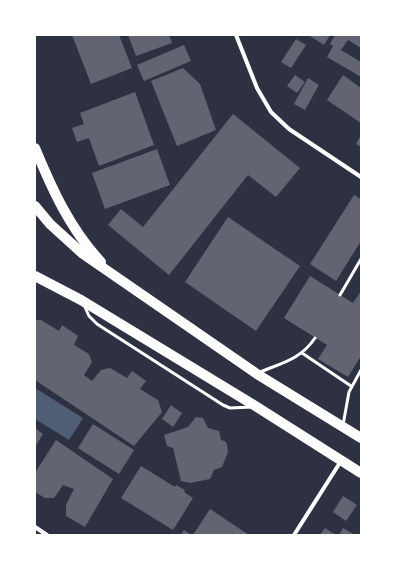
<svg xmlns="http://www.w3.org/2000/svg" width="396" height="570" viewBox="0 0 396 570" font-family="'Source Sans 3',sans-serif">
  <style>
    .water { fill: #4f5d75 }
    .building { fill: #626471 }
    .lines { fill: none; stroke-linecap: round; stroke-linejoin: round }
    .service { stroke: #fff; stroke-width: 3 }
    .minor { stroke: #fff; stroke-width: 4 }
    .primary { stroke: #fff; stroke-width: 10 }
  </style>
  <rect width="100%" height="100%" fill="#2d3142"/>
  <path class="water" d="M35,388L83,418L69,440L35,419Z"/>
  <g class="building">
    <path d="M72,35H119L132,68L91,84Z"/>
    <path d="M128,35H169L172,43L136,56Z"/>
    <path d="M308,35H330L324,45Z"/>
    <path d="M335,35H361V48L348,40L341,50L361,62V77L327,57L333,46L330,44Z"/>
    <path d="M296,39L306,45L291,68L281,62Z"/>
    <path d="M184,45L191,61L144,81L137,65Z"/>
    <path d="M183,68L200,84L216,130L177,146L151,81Z"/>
    <path d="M295,75L305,82L297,93L287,86Z"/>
    <path d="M343,75L361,88V123L327,100Z"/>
    <path d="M308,78L319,85L305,110L294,104Z"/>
    <path d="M135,92L154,145L99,166L89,138L77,142L72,128L84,124L80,113Z"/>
    <path d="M233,114L300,168L276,197L248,175L169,275L108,225L121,209L143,227Z"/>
    <path d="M361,135V147L356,144Z"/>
    <path d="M157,149L170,185L105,209L92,173Z"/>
    <path d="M354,195L361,199V241L336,281L310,264Z"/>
    <path d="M228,217L300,266L256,331L185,282Z"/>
    <path d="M310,276L353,303L361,291V356L348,377L318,359L327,345L284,318Z"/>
    <path d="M35,320H41L59,331L62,325L78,336L74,345L89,354L92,362L84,375L92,381L101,370L110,368L127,378L132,371L146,381L140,389L158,400L162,412L134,446L35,380Z"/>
    <path d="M171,405L182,413L173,427L162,419Z"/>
    <path d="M196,417L203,418L208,428L219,431L221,440L225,441L227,444L228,452L222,467L214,470L210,479L190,483L181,481L173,448L167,446L164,435L188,427Z"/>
    <path d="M93,424L134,450L119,474L78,448Z"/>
    <path d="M35,428L43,434L35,447Z"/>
    <path d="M56,440L113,479L85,527L66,516V505L74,489L63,485L54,498H45L35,492V473Z"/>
    <path d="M141,466L175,487L176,485L185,490L184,492L193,498L173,530L121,498Z"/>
    <path d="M343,496L357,505L346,521L333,512Z"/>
    <path d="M210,509L249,535H193Z"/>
    <path d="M325,528L336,535H320Z"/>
    <path d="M343,528L355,535H339Z"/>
    <path d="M184,530L191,535H181Z"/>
  </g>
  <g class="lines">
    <g class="service">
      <path d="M340,295L361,259"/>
      <path d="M84,305L89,316L97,324L223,405L230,408L252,407"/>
      <path d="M302,353L351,386"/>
      <path d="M260,372C282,363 301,359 315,338"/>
      <path d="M343,425L349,392L361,370"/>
    </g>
    <g class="minor">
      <path d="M236,35L257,88L271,112L289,129L361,177"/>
      <path d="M35,527L47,535"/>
      <path d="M294,535L341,461"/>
    </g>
    <g class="primary">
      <path d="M35,148C52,189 70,229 101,262"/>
      <path d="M35,206L50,224L83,254L257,374L361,438"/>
      <path d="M35,276L81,300L257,407L361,473"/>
    </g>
  </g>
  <rect width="396" height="570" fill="none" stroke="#ffffff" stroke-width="72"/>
</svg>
